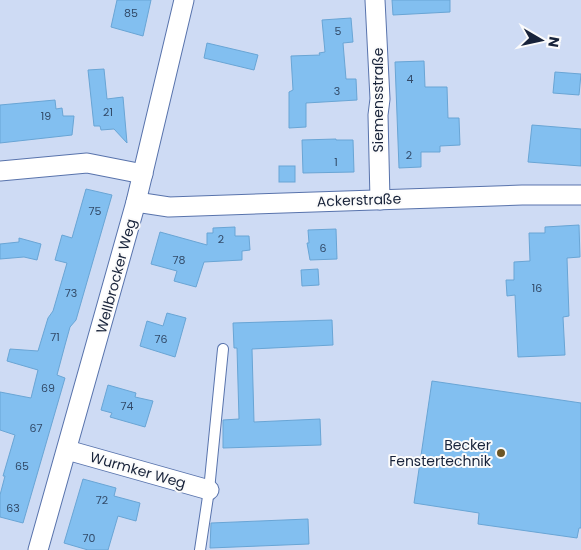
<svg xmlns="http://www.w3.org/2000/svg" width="581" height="550" viewBox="0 0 581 550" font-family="Poppins,sans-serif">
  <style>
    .building { fill: #82bff0; stroke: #69a5d5 }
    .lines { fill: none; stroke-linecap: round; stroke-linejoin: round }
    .service-casing { stroke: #5873ac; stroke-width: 12 }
    .minor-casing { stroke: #5873ac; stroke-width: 21 }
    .service { stroke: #fff; stroke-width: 10 }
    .minor { stroke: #fff; stroke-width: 19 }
    .poi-dot { fill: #6c5626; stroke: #fbfbfb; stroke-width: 2 }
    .labels { text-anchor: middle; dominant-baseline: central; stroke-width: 4; stroke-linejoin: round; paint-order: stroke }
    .number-label { font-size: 11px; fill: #324a68 }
    .street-label { font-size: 14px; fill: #18233a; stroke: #fbfbfb }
    .poi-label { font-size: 14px; fill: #18233a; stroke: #fbfbfb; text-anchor: end }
  </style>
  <rect width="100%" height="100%" fill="#cedbf4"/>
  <g class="building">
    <path d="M117,0H151L143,36L111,27Z"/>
    <path d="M392,0H450V12L393,15Z"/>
    <path d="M351,18L353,42L343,43L346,79H356L357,100L306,103V127L289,128V92L293,90L291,56L320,55L319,53L325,52L322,20Z"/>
    <path d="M207,43L258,55L254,70L204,58Z"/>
    <path d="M424,61L425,87H447L448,118H459L460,145L440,146V152H421V167L399,168L395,62Z"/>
    <path d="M104,69L107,99L123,97L127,143L114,129L101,130L100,126H94L88,70Z"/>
    <path d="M555,72L581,74L579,95L553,93Z"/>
    <path d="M55,100L56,109L62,108L63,116H74L72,135L0,143V105Z"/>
    <path d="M532,125L581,129V166L528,162Z"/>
    <path d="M336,139V140H353L354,172L303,173L302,140Z"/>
    <rect x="279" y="166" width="16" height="16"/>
    <path d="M86,189L112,195L76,320L70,327L65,345L57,375L65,378L23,523L0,517V495L5,476H3L15,435L0,430V392L31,398L38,370L7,361L10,349L38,351L48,318L53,311L67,263L55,260L62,235L72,238Z"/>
    <path d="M579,225L580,257L567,258L569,316L563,317L565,355L518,357L515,295L507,296L506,280H514V262L530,261L529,233H545V227Z"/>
    <path d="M235,227V236H249L250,250L242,251V260L204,262L196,287L174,281L177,271L151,264L160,232L207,245V233H213V228Z"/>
    <path d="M336,229L337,259L310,260L307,243H309L308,230Z"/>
    <path d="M19,238L41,244L37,260L24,257L0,259V244L19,242Z"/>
    <path d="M318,269L319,285L302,286L301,270Z"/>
    <path d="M167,313L186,318L175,357L140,346L147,321L163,326Z"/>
    <path d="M332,320L333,345L252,349L254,422L320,419L321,445L223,448V420L239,419L237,348H234L233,323Z"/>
    <path d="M432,381L581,403V528H579L577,538L478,524L479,513L414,503Z"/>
    <path d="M108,385L136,393L135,397L153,401L145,427L110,417L112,413L101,410Z"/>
    <path d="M83,479L116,488L114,496L140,503L136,521L118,516L108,550H88L64,543Z"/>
    <path d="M308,519L309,544L210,548L211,523Z"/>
  </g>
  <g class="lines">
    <g class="service-casing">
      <path id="service" d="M200,550L209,490L223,349"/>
    </g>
    <g class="minor-casing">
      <g id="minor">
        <path d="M375,0L380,99L378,115L380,200"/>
        <path d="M0,171L87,163L143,174"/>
        <path d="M136,202L169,207L522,195H581"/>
        <path d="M67,450L209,490"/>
        <path d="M38,550L136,202L184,0"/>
      </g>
    </g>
    <use href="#service" class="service"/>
    <use href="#minor" class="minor"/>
  </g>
  <circle class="poi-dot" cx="501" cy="453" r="5"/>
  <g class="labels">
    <g class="number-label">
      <text x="131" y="13">85</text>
      <text x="338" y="31">5</text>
      <text x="410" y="79">4</text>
      <text x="337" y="91">3</text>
      <text x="108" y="112">21</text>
      <text x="46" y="116">19</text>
      <text x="409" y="155">2</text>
      <text x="336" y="162">1</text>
      <text x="95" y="211">75</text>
      <text x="221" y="239">2</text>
      <text x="323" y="248">6</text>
      <text x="179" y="260">78</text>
      <text x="537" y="288">16</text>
      <text x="71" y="293">73</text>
      <text x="55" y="337">71</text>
      <text x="161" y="339">76</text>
      <text x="48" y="388">69</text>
      <text x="127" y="406">74</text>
      <text x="36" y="428">67</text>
      <text x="22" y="466">65</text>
      <text x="102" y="500">72</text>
      <text x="13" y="508">63</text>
      <text x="89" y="538">70</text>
    </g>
    <g class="street-label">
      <text transform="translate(378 100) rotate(-90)">Siemensstraße</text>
      <text transform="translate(359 200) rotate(-2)">Ackerstraße</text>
      <text transform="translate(116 276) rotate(-75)">Wellbrocker Weg</text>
      <text transform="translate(138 470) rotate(16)">Wurmker Weg</text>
    </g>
    <g class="poi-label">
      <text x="491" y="445">Becker<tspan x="491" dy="16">Fenstertechnik</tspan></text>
    </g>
  </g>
  <g transform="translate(541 40) rotate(99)" stroke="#fbfbfb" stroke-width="4" paint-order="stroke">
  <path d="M0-4L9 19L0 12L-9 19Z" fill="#18233a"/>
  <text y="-8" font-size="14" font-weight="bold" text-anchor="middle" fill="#18233a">N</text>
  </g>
</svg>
